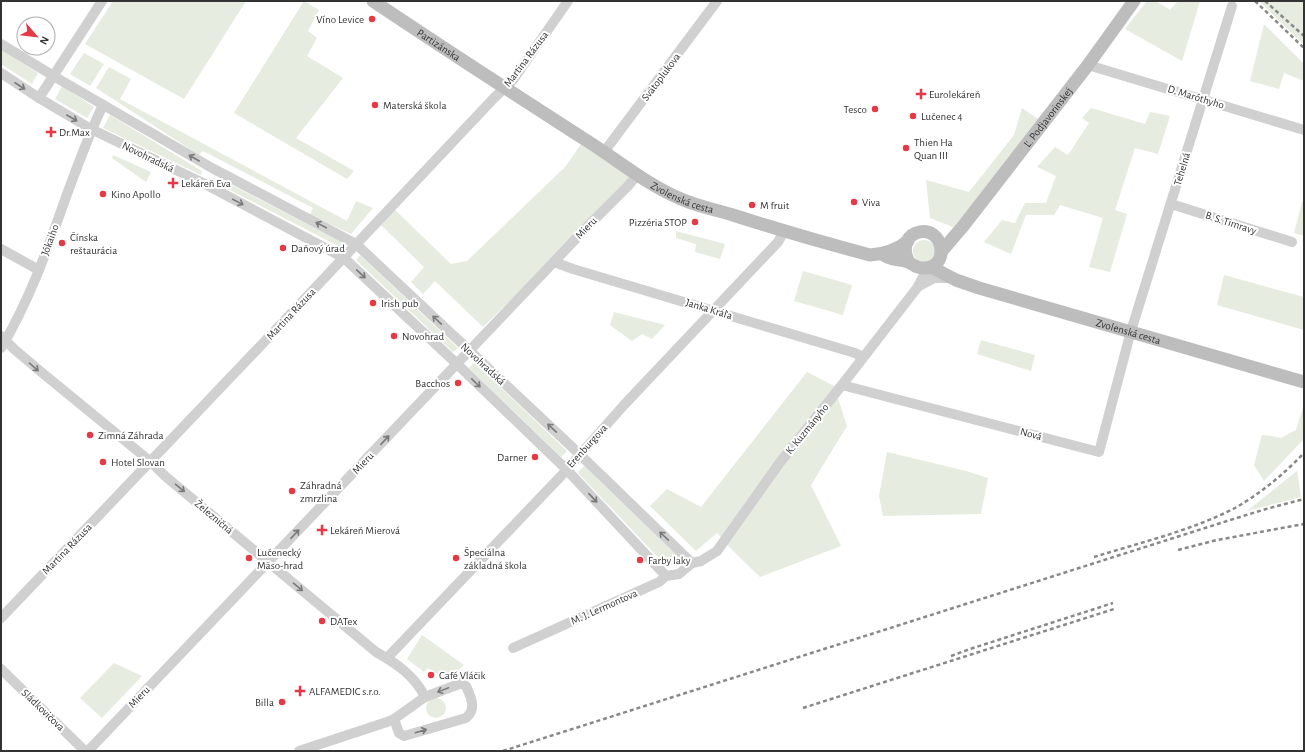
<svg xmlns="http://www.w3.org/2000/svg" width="1305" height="752" viewBox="0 0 1305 752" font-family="'Alegreya Sans',sans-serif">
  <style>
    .green { fill: #e6ecdf }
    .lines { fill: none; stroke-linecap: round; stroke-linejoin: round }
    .street { stroke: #d0d0d0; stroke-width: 10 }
    .secondary { stroke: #bdbdbd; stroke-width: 13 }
    .rail { stroke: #888; stroke-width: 2.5; stroke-dasharray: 4 3; stroke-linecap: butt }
    .oneway { stroke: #7a7a7a }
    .poi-dot { fill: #e63946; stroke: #fff; stroke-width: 1.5 }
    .labels { text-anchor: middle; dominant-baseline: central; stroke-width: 4; stroke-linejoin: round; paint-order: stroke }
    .poi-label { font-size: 11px; fill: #333; stroke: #fff; text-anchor: start }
    .street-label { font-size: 11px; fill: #333; stroke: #fff }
  </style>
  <rect width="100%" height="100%" fill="#fff"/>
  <g class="green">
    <path d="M113,1H246L184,99L85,44Z"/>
    <path d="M304,1L319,10L308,31L317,38L307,56L343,78L296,138L354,171L347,179L234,113Z"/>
    <path d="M1147,1H1156L1170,10L1178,1H1200L1182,61L1125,29Z"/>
    <path d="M1259,1H1304V45Z"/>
    <path d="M1264,24L1304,64V81L1284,73L1279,89L1250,81Z"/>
    <path d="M1,49L38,73L32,84L1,64Z"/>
    <path d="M84,53L104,64L90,86L70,74Z"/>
    <path d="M109,67L131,79L120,99L347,221L356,201L373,208L351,234L310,215L313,208L203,151L199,155L96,88Z"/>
    <path d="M62,86L94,107L87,118L55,99Z"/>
    <path d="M1022,108L1038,119L967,212L953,227L930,218L926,180L969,192L1014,135Z"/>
    <path d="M1091,108L1145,124L1150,112L1170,116L1158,154L1135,148L1115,210L1127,214L1110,272L1089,267L1103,218L1060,205L1054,215H1026L1011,254L984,242L1002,220L1015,223L1025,203H1046L1056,176L1037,167L1055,147L1068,155L1089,123L1082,118Z"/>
    <path d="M110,115L202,171L201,175L103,128Z"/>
    <path d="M581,144L635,179L483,327L435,281L423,294L411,282L424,267L381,225L395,210L451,264L467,261L566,166Z"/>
    <path d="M113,155L151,172L146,182L112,158Z"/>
    <path d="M220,179L342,242L340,247L218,184Z"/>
    <path d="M1304,201V236L1294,233L1302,202Z"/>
    <path d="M676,231L725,244L720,259L695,252L696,244L676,238Z"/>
    <circle cx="924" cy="251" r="11"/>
    <path d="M360,255L458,348L453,352L356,260Z"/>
    <path d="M803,271L852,285L843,315L794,301Z"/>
    <path d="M1224,275L1304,297V330L1217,305Z"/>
    <path d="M614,312L665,325L652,339L642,334L632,341L610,325Z"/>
    <path d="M981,340L1035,355L1031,371L977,354Z"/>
    <path d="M474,362L567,451L561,457L469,368Z"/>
    <path d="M807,372L834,386L847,426L811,485L841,546L760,577L729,547L717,533L696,551L650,506L667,489L701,507Z"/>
    <path d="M1304,404V439L1264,481L1254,465L1262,435L1272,436L1281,438L1296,430Z"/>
    <path d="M887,452L966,471L988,478L981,514L883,516L879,496Z"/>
    <path d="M584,466L679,557L668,568L578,473Z"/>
    <path d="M1297,471L1301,497L1247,511Z"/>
    <path d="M422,635L464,665L451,677L447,672L438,674L428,668L424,672L407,659Z"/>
    <path d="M114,663L142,676L102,718L80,698Z"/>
    <circle cx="436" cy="708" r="10"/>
  </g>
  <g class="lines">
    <g class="street">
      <path d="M1,44L62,81L212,168L356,244L572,447L692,563"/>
      <path d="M1088,65L1304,130"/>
      <path d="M1,73L39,98L91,129L205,184L344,258L457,364L566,469L666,576"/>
      <path d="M39,98L102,1"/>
      <path d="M604,152L717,1"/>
      <path d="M1171,204L1292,242"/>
      <path d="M1,249L39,270"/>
      <path d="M554,262L573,269L855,353L863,357"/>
      <path d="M919,286L934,278H950"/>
      <path d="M1,336L14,349L40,371L151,462L165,476L376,652C396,663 415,676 425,697"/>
      <path d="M1,348C47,272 65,184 103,105"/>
      <path d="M842,385L1099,452L1131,331L1232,6"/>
      <path d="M1,618C166,446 331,272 494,98L513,80L568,1"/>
      <path d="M513,648L659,582L666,576L679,574L692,563L701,561L717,551L781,461L842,385L917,288L928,268"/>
      <path d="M387,658L561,476L624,405L778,242L784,231"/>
      <path d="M1,669L85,751"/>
      <path d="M88,751L590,224L628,186L638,174"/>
      <path d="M299,751L387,722L394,719L425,697L459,684L461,683L466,686C471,697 477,709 466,718L404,736L399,733L394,719"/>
    </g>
    <g class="secondary">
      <path id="s1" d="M373,1C442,47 511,92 581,137C614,157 645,184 681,199C699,207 718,210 736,216C780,230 825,243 870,255C883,254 897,250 908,241"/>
      <path id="s2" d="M941,252L964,225L1088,65L1134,1"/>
      <path d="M882,254C885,256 889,258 893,259C898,260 904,260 908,262C913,264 916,268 922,268C952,270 944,223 916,233C904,238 903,252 909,262"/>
      <path id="s3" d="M931,267L956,280L979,288L1304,382"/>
    </g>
    <g class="rail">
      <path d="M1255,1L1304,48"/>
      <path d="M1265,1L1304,36"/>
      <path d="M1178,550L1217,540L1304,524"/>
      <path d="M1094,557C1139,543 1193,530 1235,508C1260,494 1284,474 1304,453"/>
      <path d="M951,656L970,649L1113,603"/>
      <path d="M803,708L1114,609"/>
      <path d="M503,751L1227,521L1266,509L1304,499"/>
    </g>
  </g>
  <defs><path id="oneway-shaft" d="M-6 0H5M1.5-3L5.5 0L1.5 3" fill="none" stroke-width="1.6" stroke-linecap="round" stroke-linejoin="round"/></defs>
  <g class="oneway">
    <use href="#oneway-shaft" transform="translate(20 86) rotate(33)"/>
    <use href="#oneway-shaft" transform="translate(72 118) rotate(30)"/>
    <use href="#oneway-shaft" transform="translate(194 158) rotate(-150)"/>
    <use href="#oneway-shaft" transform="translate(238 202) rotate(28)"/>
    <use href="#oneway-shaft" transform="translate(321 225) rotate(-152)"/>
    <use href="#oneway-shaft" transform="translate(361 274) rotate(43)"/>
    <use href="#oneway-shaft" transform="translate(437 320) rotate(-136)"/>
    <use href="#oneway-shaft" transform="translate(34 367) rotate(41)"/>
    <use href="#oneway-shaft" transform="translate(476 383) rotate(44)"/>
    <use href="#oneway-shaft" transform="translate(552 428) rotate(-137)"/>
    <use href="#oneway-shaft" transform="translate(385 440) rotate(-47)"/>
    <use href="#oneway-shaft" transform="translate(180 488) rotate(40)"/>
    <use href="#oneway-shaft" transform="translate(593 498) rotate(47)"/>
    <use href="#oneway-shaft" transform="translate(295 534) rotate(-47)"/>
    <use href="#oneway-shaft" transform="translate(664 536) rotate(-136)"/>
    <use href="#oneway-shaft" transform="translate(298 587) rotate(40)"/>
    <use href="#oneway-shaft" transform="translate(443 690) rotate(158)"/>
    <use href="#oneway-shaft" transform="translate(421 731) rotate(-16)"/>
  </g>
  <g class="poi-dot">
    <circle cx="372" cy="19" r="4"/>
    <path d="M919 88h4v4h4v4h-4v4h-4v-4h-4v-4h4z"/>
    <circle cx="375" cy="105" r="4"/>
    <circle cx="875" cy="109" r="4"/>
    <circle cx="913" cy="116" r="4"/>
    <path d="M49 126h4v4h4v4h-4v4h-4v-4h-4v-4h4z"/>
    <circle cx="906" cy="148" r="4"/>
    <path d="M171 177h4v4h4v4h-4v4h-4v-4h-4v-4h4z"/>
    <circle cx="103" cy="194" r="4"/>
    <circle cx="854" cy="202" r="4"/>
    <circle cx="752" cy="205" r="4"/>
    <circle cx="695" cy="222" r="4"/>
    <circle cx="62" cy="243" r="4"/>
    <circle cx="283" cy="248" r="4"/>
    <circle cx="373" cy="303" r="4"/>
    <circle cx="394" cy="336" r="4"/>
    <circle cx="458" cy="383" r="4"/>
    <circle cx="90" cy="435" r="4"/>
    <circle cx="535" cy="457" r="4"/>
    <circle cx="103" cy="462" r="4"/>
    <circle cx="292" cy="491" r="4"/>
    <path d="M320 524h4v4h4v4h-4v4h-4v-4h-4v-4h4z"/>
    <circle cx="249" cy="558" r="4"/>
    <circle cx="456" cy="558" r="4"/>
    <circle cx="640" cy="560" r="4"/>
    <circle cx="322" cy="621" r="4"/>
    <circle cx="431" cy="675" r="4"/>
    <path d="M298 685h4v4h4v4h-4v4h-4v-4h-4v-4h4z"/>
    <circle cx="282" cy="702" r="4"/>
  </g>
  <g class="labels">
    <g class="poi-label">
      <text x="364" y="19" text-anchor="end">Víno Levice</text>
      <text x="929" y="94">Eurolekáreň</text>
      <text x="383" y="105">Materská škola</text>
      <text x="867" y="109" text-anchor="end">Tesco</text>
      <text x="921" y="116">Lučenec 4</text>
      <text x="59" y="132">Dr.Max</text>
      <text x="914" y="142">Thien Ha<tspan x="914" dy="13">Quan III</tspan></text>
      <text x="181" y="183">Lekáreň Eva</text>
      <text x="111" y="194">Kino Apollo</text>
      <text x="862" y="202">Viva</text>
      <text x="760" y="205">M fruit</text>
      <text x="687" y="222" text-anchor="end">Pizzéria STOP</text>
      <text x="70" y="237">Čínska<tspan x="70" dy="13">reštaurácia</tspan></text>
      <text x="291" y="248">Daňový úrad</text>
      <text x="381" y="303">Irish pub</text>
      <text x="402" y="336">Novohrad</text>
      <text x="450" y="383" text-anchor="end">Bacchos</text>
      <text x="98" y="435">Zimná Záhrada</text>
      <text x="527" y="457" text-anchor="end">Darner</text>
      <text x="111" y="462">Hotel Slovan</text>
      <text x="300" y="485">Záhradná<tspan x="300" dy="13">zmrzlina</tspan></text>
      <text x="330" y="530">Lekáreň Mierová</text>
      <text x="257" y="552">Lučenecký<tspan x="257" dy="13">Mäso-hrad</tspan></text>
      <text x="464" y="552">Špeciálna<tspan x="464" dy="13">základná škola</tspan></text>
      <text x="648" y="560">Farby laky</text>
      <text x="330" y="621">DATex</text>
      <text x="439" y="675">Café Vláčik</text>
      <text x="309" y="691">ALFAMEDIC s.r.o.</text>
      <text x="274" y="702" text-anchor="end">Billa</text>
    </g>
    <g class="street-label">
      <text stroke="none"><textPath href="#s1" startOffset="79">Partizánska</textPath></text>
      <text transform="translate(526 59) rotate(-53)">Martina Rázusa</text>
      <text transform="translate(661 77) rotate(-53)">Svätoplukova</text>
      <text transform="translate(1196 97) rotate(17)">D. Maróthyho</text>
      <text stroke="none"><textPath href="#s2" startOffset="172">Ľ. Podjavorinskej</textPath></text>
      <text transform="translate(148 157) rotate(26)">Novohradská</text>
      <text transform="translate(1182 169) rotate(-73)">Tehelná</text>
      <text stroke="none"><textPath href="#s1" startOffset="367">Zvolenská cesta</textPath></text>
      <text transform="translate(1231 223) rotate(18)">B. S. Timravy</text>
      <text transform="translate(586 228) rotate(-46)">Mieru</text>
      <text transform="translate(50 240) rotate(-70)">Jókaiho</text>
      <text transform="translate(709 309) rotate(17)">Janka Kráľa</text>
      <text transform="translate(291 314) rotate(-47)">Martina Rázusa</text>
      <text stroke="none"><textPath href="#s3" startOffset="208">Zvolenská cesta</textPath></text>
      <text transform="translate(483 364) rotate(43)">Novohradská</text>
      <text transform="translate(807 429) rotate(-51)">K. Kuzmányho</text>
      <text transform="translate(1031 434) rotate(15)">Nová</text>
      <text transform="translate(587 446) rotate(-48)">Erenburgova</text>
      <text transform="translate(363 463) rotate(-47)">Mieru</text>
      <text transform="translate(214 517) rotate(40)">Železničná</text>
      <text transform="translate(67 549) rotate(-46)">Martina Rázusa</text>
      <text transform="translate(604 607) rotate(-24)">M. J. Lermontova</text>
      <text transform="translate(139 697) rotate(-46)">Mieru</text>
      <text transform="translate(43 710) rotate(44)">Sládkovičova</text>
    </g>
  </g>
  <rect width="1305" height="752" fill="none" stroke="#333333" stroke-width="4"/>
  <g transform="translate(36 36) rotate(118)"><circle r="19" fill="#ffffff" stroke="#adadad"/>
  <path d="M0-3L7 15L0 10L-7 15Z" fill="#e63946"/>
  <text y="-6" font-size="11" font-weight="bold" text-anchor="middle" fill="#333333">N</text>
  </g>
</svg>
